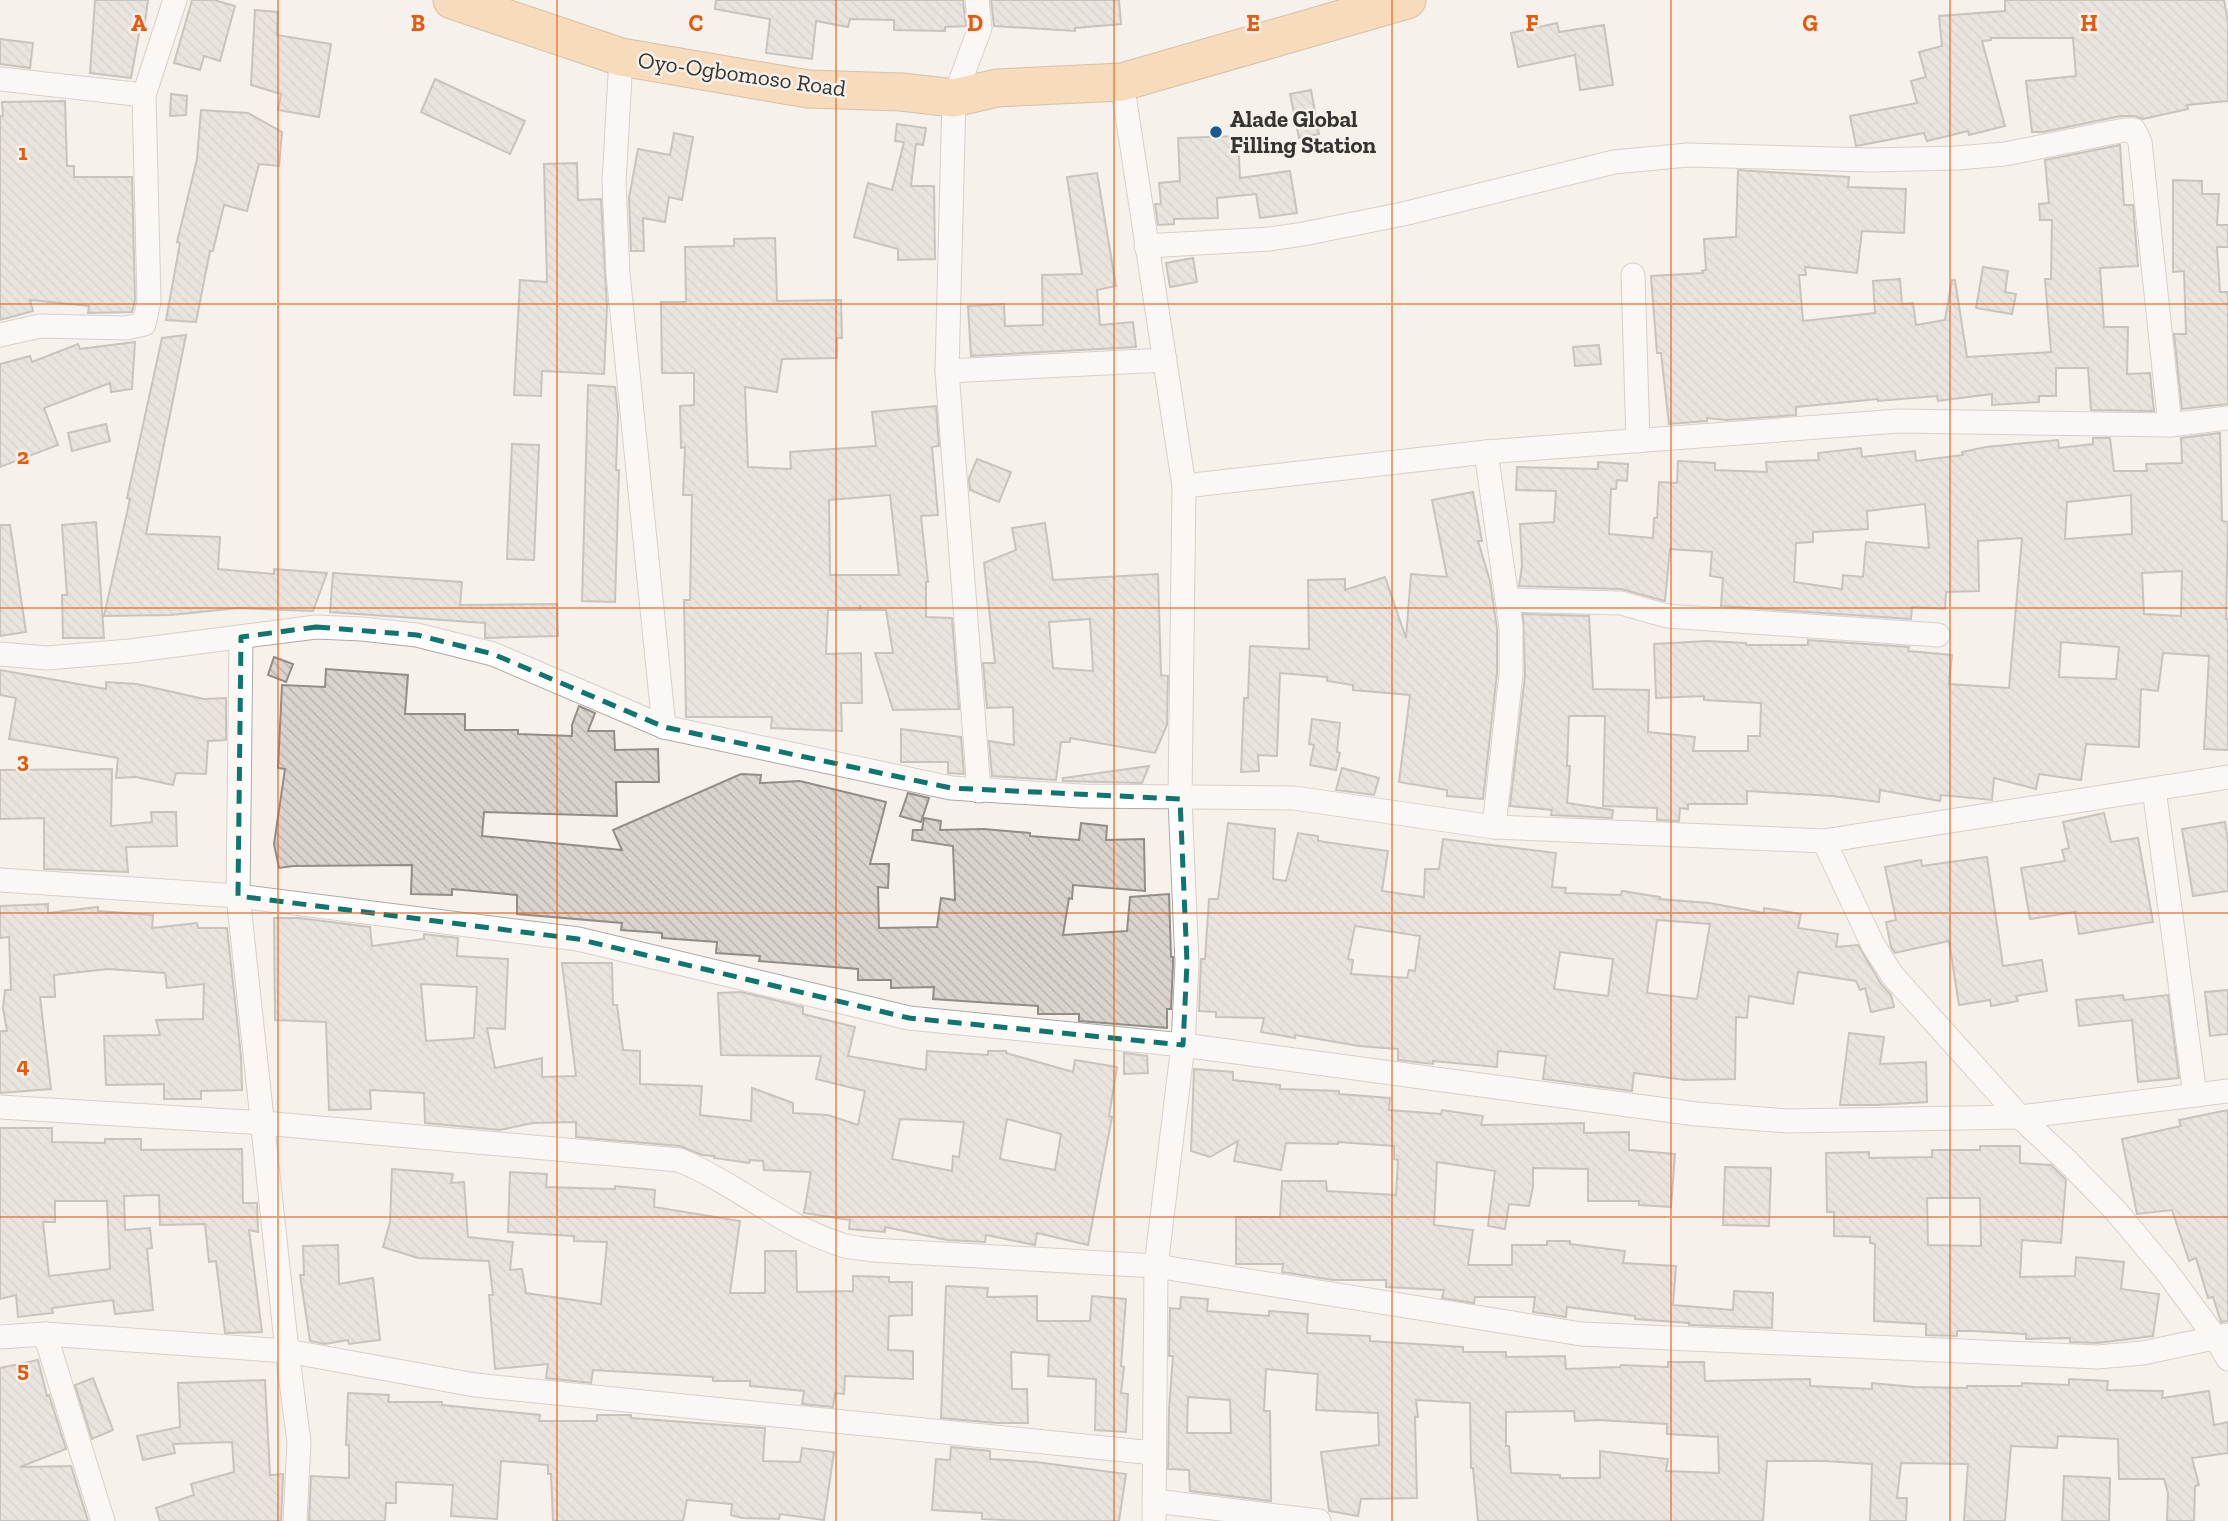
<svg xmlns="http://www.w3.org/2000/svg" width="2228" height="1521" viewBox="0 0 2228 1521" font-family="'Zilla Slab',serif">
  <style>
    .building { fill: url(#building-back-hatch); stroke: #928d88; stroke-width: 2; fill-rule: evenodd }
    .lines { fill: none; stroke-linecap: round; stroke-linejoin: round }
    .minor-casing { stroke: #aea9a3; stroke-width: 25 }
    .trunk-casing { stroke: #b28753; stroke-width: 39 }
    .minor { stroke: #fff; stroke-width: 23 }
    .trunk { stroke: #f7c284; stroke-width: 37 }
    .marked { fill: none; stroke: #0f766e; stroke-width: 5; stroke-dasharray: 14 9; stroke-linejoin: round }
    .grid { fill: none; stroke: #e8590c; stroke-width: 2; stroke-opacity: 0.55 }
    .poi-dot { fill: #1b5a90; stroke: #f6f1eb; stroke-width: 2.5 }
    .labels { text-anchor: middle; dominant-baseline: central; stroke-width: 5; stroke-linejoin: round; paint-order: stroke }
    .street-label { font-size: 23px; fill: #363432; stroke: #f6f1eb }
    .poi-label { font-size: 23px; font-weight: bold; fill: #363432; stroke: #f6f1eb; text-anchor: start }
    .grid-label { font-size: 23px; text-anchor: middle; font-weight: bold; fill: #e8590c; stroke: #f6f1eb; stroke-width: 5; stroke-linejoin: round; paint-order: stroke }
  </style>
  <defs>
    <pattern id="building-back-hatch" width="6" height="6" patternUnits="userSpaceOnUse" patternTransform="scale(1.75)"><rect width="6" height="6" fill="#d9d4ce"/><path d="M-1 5l2 2M0 0l6 6M5-1l2 2" fill="none" stroke="#bbb7b1"/></pattern>
  </defs>
  <rect width="100%" height="100%" fill="#f6f1eb"/>
  <g class="building">
    <path d="M95,0H148L144,29L140,28L131,78L90,73Z"/>
    <path d="M192,0H214L235,6L220,61L204,56L200,70L174,63Z"/>
    <path d="M716,0H963L966,26L945,27V31L894,30V20L850,19L848,27L816,21L812,59L766,53L770,19L715,9Z"/>
    <path d="M991,0H1119L1121,24L1075,28V31L994,26Z"/>
    <path d="M2005,0H2224L2228,21V101L2187,105L2188,109L2143,119L2135,116H2121L2043,132H2032L2026,81L2076,76L2073,38H1991V40L1982,41L2005,126L1969,135L1968,131L1927,141L1924,133L1856,146L1850,116L1917,103L1911,81L1926,77L1919,52L1942,46L1939,16L2005,11Z"/>
    <path d="M255,10L278,12L277,35L331,44L319,117L278,110L281,94L251,85Z"/>
    <path d="M1557,23L1559,32L1604,25L1613,85L1580,90L1575,55L1518,67L1511,33Z"/>
    <path d="M0,39L33,43L30,68L0,64Z"/>
    <path d="M435,79L525,121L510,154L421,112Z"/>
    <path d="M1311,90L1319,134L1299,138L1290,94Z"/>
    <path d="M171,94L187,96L186,115L170,116Z"/>
    <path d="M65,101L67,166H74V177H132L135,300L132,312L88,313L89,306L30,300L33,311L0,320V116H3L2,102Z"/>
    <path d="M201,110L248,113L282,132L279,166L259,164L247,211L224,205L213,251H210L196,322L166,320L180,243L177,242L197,159Z"/>
    <path d="M897,124L926,128L923,145L916,144L911,186H934L935,259L898,260V249L854,237L868,183L892,190L904,142L895,141Z"/>
    <path d="M674,133L693,137L682,200L669,197L665,222L643,218L644,251H631L629,198L638,149L670,155Z"/>
    <path d="M1238,136L1240,178L1290,171L1297,213L1260,218L1256,194L1217,198L1218,218L1174,219V224L1158,225L1155,204H1161L1159,183L1180,181L1178,138Z"/>
    <path d="M2120,145L2124,205H2133L2138,266L2100,268L2104,327H2128L2127,374L2150,373L2154,411L2091,410L2088,368H2056V396H2039V402L1992,405V394L1938,401L1937,396L1878,401V399L1796,407V415L1726,420L1707,418V421L1669,424L1661,353H1657L1651,276L1703,273L1702,271L1706,270L1704,239L1736,237L1738,170L1849,177L1848,187L1906,189L1904,233L1862,231L1857,273L1805,267L1806,275H1799L1803,321L1875,313L1873,281L1900,279L1902,304L1913,303L1916,325L1945,320L1952,280H1955L1967,357L2051,352L2045,279H2051L2052,220H2040L2039,204L2049,203L2045,160Z"/>
    <path d="M577,163L578,200L601,199L607,307L604,374L542,371L541,396L514,395L520,280L547,282L544,164Z"/>
    <path d="M1097,173L1116,286L1097,290L1100,325L1133,322L1136,347L971,356L968,306L1004,304L1005,326L1043,325L1042,275L1082,274L1067,177Z"/>
    <path d="M2173,180L2202,181V194H2219L2217,225H2228V247H2217L2220,292H2228V404L2182,409L2174,334H2186L2184,271L2173,272Z"/>
    <path d="M775,238L777,301L841,300L842,338H837V358L782,359L777,392L745,387L748,467L791,469L790,452L876,446L872,412L936,406L939,446L932,447L938,515L921,516L928,582H926V617L952,618L959,709L893,710L875,653H893L886,610H862L860,605V610H828L826,654L861,653L862,703H841L842,731L771,728L772,717H686L684,600H690L692,495H683L685,447L681,448L680,406L694,405V373H662L661,302H686L685,247L734,246V239ZM890,495L899,575H830L829,500Z"/>
    <path d="M1193,258L1197,282L1170,287L1166,263Z"/>
    <path d="M1983,267L2008,271L2005,292L2016,294L2012,314L1976,308Z"/>
    <path d="M186,335L146,534L220,537L218,569L274,574V569L327,573L313,611L238,608L171,615L104,616L130,499L127,498L162,338Z"/>
    <path d="M135,342L132,389L111,392L110,383L44,408L58,445L0,467V364L30,356L32,362L78,344L80,349Z"/>
    <path d="M1599,345L1601,364L1575,366L1573,347Z"/>
    <path d="M588,385L615,387L618,414L616,470H619L615,602L582,601Z"/>
    <path d="M106,424L110,441L72,451L68,433Z"/>
    <path d="M2220,433L2222,521L2228,522L2226,619H2228V750L2204,749L2209,656L2163,653L2158,691L2141,689L2139,747L2086,744L2081,780L2039,774L2036,789L1994,778L1992,800L1941,795L1940,801L1880,790L1879,802L1832,796L1747,791V804H1688V809L1680,808L1679,821L1657,820V808L1603,806L1605,716H1569L1567,766H1570L1567,803L1613,810L1612,818L1551,815L1552,810L1510,806L1525,675L1523,614L1589,616L1593,689L1649,690L1648,732L1695,737L1693,751H1748V736H1760L1761,703L1704,700V696L1656,698L1654,644L1707,641L1746,643V645H1808V640L1909,647L1908,651L1952,655L1949,684L2009,688L2022,538L1978,541L1979,591L1946,592L1945,609L1912,607L1911,619L1721,606L1723,578L1710,576L1712,552L1670,549L1665,601L1621,589L1519,586L1522,566L1520,524L1554,522L1556,491L1516,490L1517,467L1598,469V462L1628,464L1627,481L1617,480L1616,489H1611L1609,534L1653,538L1654,518H1657L1659,482L1677,483L1678,461L1715,463V470L1767,472L1766,462L1819,460L1818,453L1861,448L1862,457L1915,451L1916,461L1963,455L1962,452L1986,447L2058,440L2059,448L2093,444V438H2110L2114,471H2147L2146,464L2182,463L2181,438ZM2131,495L2132,534L2065,539L2067,502ZM1925,504L1929,548L1866,542L1863,577L1843,575L1842,589L1794,582L1796,543L1813,542V532L1868,529L1867,511ZM2182,571L2181,616L2144,614L2142,573ZM2061,642L2119,647L2116,679L2059,677Z"/>
    <path d="M512,444L539,445L534,560L507,559Z"/>
    <path d="M977,459L1011,472L999,502L970,490L969,478Z"/>
    <path d="M1473,492L1482,541H1478L1490,581L1497,628V673L1483,799L1447,796V790L1399,782L1410,695L1353,690V685L1327,681V677L1280,673L1277,756L1258,755L1259,771L1241,772L1244,698H1248L1250,646L1309,649L1308,580L1345,579V590L1385,577L1406,638L1411,574L1447,577L1432,500Z"/>
    <path d="M96,522L104,638H63L62,595H67L62,525Z"/>
    <path d="M1045,523L1053,580L1158,574L1161,675L1168,676L1167,725L1155,753L1070,738V742H1061L1056,780L992,776L989,741L1014,745L1013,707L987,708L983,663H995L984,563L1016,550L1012,528ZM1090,619L1093,671L1053,668L1049,622Z"/>
    <path d="M0,525H10L26,632L0,636Z"/>
    <path d="M333,573L462,582L460,605L557,604L558,636L485,638V623L330,612Z"/>
    <path d="M274,657L293,664L286,682L268,675Z"/>
    <path d="M326,669L408,675L405,714H465V730H518V734L572,736V725L579,706L595,713L588,731H614L615,750L658,749L659,782H616L617,816L484,812L482,836L622,850L613,830L741,774L761,775L760,783L800,781L886,802L870,864H889L888,888L878,887L879,928L937,927L941,898L955,900L953,846L912,840L913,830H922L924,818L941,821L940,830L984,829L1030,833V836L1079,840L1081,823L1107,826L1106,840L1144,839L1145,891L1073,885L1072,899L1069,898L1063,935L1127,931L1130,897L1169,894L1171,957H1173V963L1171,1009H1167V1028L1079,1021V1014H1038V1006L933,999L934,987L891,988V980H858V969L759,961L760,956L716,953L717,942L662,938V933L621,930L622,923L517,914V895L452,889V895L411,894L412,865L293,866L279,868L274,844L285,769L278,768L282,685L325,687Z"/>
    <path d="M0,670L106,689V682L137,684L204,699L226,698V740L208,741L206,774L176,773L173,785L136,777L116,778L118,758L9,739L16,698L0,695Z"/>
    <path d="M1312,719L1340,723L1337,752L1340,753L1336,770L1310,765L1314,745L1309,744Z"/>
    <path d="M901,729L961,737L964,774L948,773V762H901Z"/>
    <path d="M1149,766L1142,783L1063,781V778Z"/>
    <path d="M1342,768L1379,778L1374,795L1336,790Z"/>
    <path d="M112,769L111,826L152,822L151,812H176L177,846L126,847L128,872L44,869V818L0,819V770Z"/>
    <path d="M908,793L929,798L921,822L900,816Z"/>
    <path d="M2104,813L2111,842L2138,838L2153,922L2079,934L2075,912L2030,919L2021,868L2065,861L2062,850L2069,848L2063,822Z"/>
    <path d="M2225,822L2228,841V891L2193,896L2182,829Z"/>
    <path d="M1228,823L1275,829L1273,879L1286,881L1298,833L1318,836V841L1388,851L1382,891L1424,897L1425,869H1439L1443,839L1556,853L1552,887L1566,888L1565,893L1621,895L1622,891L1660,897L1659,899L1709,903L1764,913V908L1801,914L1798,928L1838,934L1836,947L1858,945L1881,984L1891,995L1894,1007L1871,1012L1865,988L1860,990L1856,981L1798,972L1793,1004L1749,996L1747,1018L1736,1017L1735,1079L1685,1080L1634,1073L1632,1091L1543,1079L1546,1056L1498,1051L1497,1067L1433,1061V1064L1398,1060V1049L1359,1046L1295,1035V1038L1261,1032L1264,1018L1216,1017V1012L1199,1011L1201,959H1205L1209,899H1218ZM1657,920L1710,924L1697,999L1647,993ZM1355,926L1420,936L1415,971L1409,970L1407,978L1351,974L1353,960L1348,959ZM1560,952L1613,959L1608,996L1554,989Z"/>
    <path d="M1987,857L2003,966L2042,960L2047,991L2016,996L2018,1001L1991,1006L1990,1000L1959,1005L1949,941L1895,953L1891,947L1886,922L1896,920L1885,867L1921,860L1922,866Z"/>
    <path d="M48,904V913L98,907V911L153,915L152,928L197,923L198,928H227L241,1056L242,1090L201,1091V1099H164V1084L106,1085L104,1036L160,1035L156,1020L203,1019L204,984L167,988L165,973L108,969L54,975L55,997H40L51,1089L0,1093V1031H7L3,1008L5,990H11L9,937L0,938V906Z"/>
    <path d="M274,918H299L370,927L372,946L424,939V934L458,938L457,956L508,959L505,1029L487,1028L495,1068L542,1058V1077L576,1076L562,963H612L613,1005H617L623,1050L640,1051V1084L702,1086L700,1115L751,1121L752,1088L793,1103V1113L828,1115L858,1125L865,1091L816,1079L821,1056L721,1055L718,993L741,992L803,1007V1014L855,1027L848,1056L926,1070L927,1051L988,1055V1051H1006V1053L1073,1072L1075,1060L1117,1067L1109,1116L1112,1117L1088,1245L1037,1233L1035,1245L986,1235L985,1242L947,1240L885,1227V1232L849,1229L850,1220L804,1213L811,1172L764,1170L763,1161L750,1160L749,1163L714,1158V1156L702,1155L680,1146L576,1137V1122L533,1123L500,1130L425,1123L424,1093L370,1090L371,1109L329,1110L326,1022L275,1020ZM421,984L477,987L474,1038L426,1041ZM900,1119L964,1122L959,1157L953,1156L952,1171L892,1159ZM1007,1119L1061,1134L1055,1170L1000,1159Z"/>
    <path d="M2228,990V1034L2210,1036L2205,992Z"/>
    <path d="M2123,995L2124,1000L2168,995L2179,1078L2138,1082L2132,1020L2079,1026L2076,1000Z"/>
    <path d="M1849,1033L1884,1037L1880,1064L1926,1062L1927,1102L1876,1105H1840Z"/>
    <path d="M1124,1053L1147,1056L1148,1073L1124,1074Z"/>
    <path d="M1194,1069L1233,1072V1080L1280,1085V1089L1339,1091V1094L1390,1098L1389,1110L1441,1114L1442,1110L1483,1116L1481,1125L1584,1123V1133L1629,1132V1150L1675,1154L1671,1207L1639,1205V1201H1588V1169L1533,1168V1187L1529,1206L1509,1204L1505,1229L1488,1226L1495,1171L1437,1162L1434,1225L1473,1230L1468,1265H1512V1245H1547V1241H1570V1244L1625,1251L1623,1263L1676,1266L1673,1305L1733,1310L1734,1291L1773,1293L1772,1328L1689,1325V1323L1635,1319V1316L1567,1307L1566,1317L1533,1312L1535,1297H1475L1474,1303L1442,1298L1444,1290L1386,1287V1280H1333L1282,1272L1283,1264H1236V1217H1280L1282,1181H1326L1327,1191L1396,1195L1398,1160L1394,1159V1146L1338,1142V1144L1286,1143L1281,1170L1234,1161L1238,1141L1210,1157L1191,1151Z"/>
    <path d="M2228,1110V1321L2221,1322L2213,1297L2208,1298L2196,1258L2189,1261L2172,1210L2137,1214L2122,1139L2181,1126L2179,1120Z"/>
    <path d="M0,1128H52V1142L105,1143V1139H141V1150L242,1149L243,1203H257L258,1232L249,1230L262,1332L225,1333L216,1261L209,1262L205,1224L160,1225L159,1195L124,1196L125,1230L150,1228L152,1248L147,1249L153,1310L115,1314L113,1300L52,1308L53,1313L18,1317L16,1295L0,1299ZM55,1201H107L110,1269L49,1276L43,1222H55Z"/>
    <path d="M1980,1146H2020V1163L2051,1165L2066,1180L2061,1243L2022,1240L2020,1277L2075,1276L2076,1257L2124,1262L2121,1289L2159,1294L2153,1336L2097,1343L2070,1342V1338L2026,1339V1334L1972,1331H1957V1336L1926,1335V1324L1874,1321L1875,1244L1870,1243V1237L1834,1236V1212H1827L1826,1153L1869,1152V1158L1932,1157V1150H1980ZM1927,1198H1980L1981,1246L1928,1245Z"/>
    <path d="M1725,1167L1771,1168L1769,1226L1723,1225Z"/>
    <path d="M392,1169L453,1174L451,1183L464,1182L468,1237L513,1242L510,1270L522,1269L526,1293L601,1304L607,1242L574,1241V1236L508,1232L510,1172L547,1174L546,1187L615,1189V1186L655,1190L654,1207L740,1221L730,1293H765V1251H796L797,1292L853,1291V1276L889,1277V1282H912V1315L889,1316L888,1350L913,1351V1379L845,1376L844,1394L835,1393L833,1407L802,1404L804,1391L750,1386V1381H713V1377L593,1370L591,1383L546,1378L548,1364L495,1369L489,1295H493L489,1261L418,1258L383,1247L390,1222Z"/>
    <path d="M338,1245L339,1284L373,1278L380,1340L349,1344L348,1340L325,1344L310,1341L300,1275H304L303,1246Z"/>
    <path d="M946,1286L988,1288L987,1297L1037,1296V1321H1090L1092,1296L1126,1299L1121,1366L1124,1367L1121,1393L1128,1394L1126,1432L1095,1430L1096,1379L1048,1376L1049,1355L1011,1352L1012,1389H1027L1028,1423H997L941,1418Z"/>
    <path d="M1181,1297L1208,1299L1207,1311L1269,1316V1311L1308,1314L1307,1333L1370,1336V1341L1463,1347V1352H1506V1357L1565,1356L1566,1369L1620,1367L1621,1365L1668,1367V1362H1704L1705,1381L1810,1379V1386L1872,1389V1383L1914,1387L1967,1388V1386H2022V1383L2069,1385V1379L2108,1381L2107,1390L2163,1391L2162,1398L2209,1391L2214,1425L2228,1422V1453L2192,1458L2199,1485L2195,1486L2194,1521H2167L2168,1493L2164,1479H2119L2118,1439L2058,1436L2057,1448L2011,1446L2005,1521H1964L1968,1464L1901,1463L1897,1498H1907L1906,1521H1870L1872,1464L1825,1461H1767L1763,1521H1478L1473,1468H1471L1470,1403L1416,1400L1418,1417H1415L1417,1498L1361,1499L1358,1516L1329,1511L1321,1452L1379,1445L1378,1413L1316,1410L1318,1374L1266,1369L1264,1411H1270L1271,1501L1190,1491L1189,1470L1168,1469L1169,1409L1173,1356H1169L1170,1308L1180,1309ZM1188,1397L1230,1400L1231,1433H1187ZM1574,1411L1575,1421L1599,1420L1667,1424V1434L1718,1437L1719,1473L1666,1471L1668,1459L1600,1451V1478H1560V1475L1511,1473L1509,1446H1506V1412Z"/>
    <path d="M38,1360L47,1396L49,1395L66,1449L20,1467L71,1466L88,1521H0V1368Z"/>
    <path d="M93,1378L113,1430L92,1439L75,1385Z"/>
    <path d="M265,1380L270,1475L283,1474L281,1521H160L156,1508L194,1495L191,1484L234,1472L232,1442L173,1444L175,1453L143,1460L137,1436L180,1427L178,1383Z"/>
    <path d="M348,1393L389,1395L388,1402H442V1405L540,1415L539,1421H597V1415H631V1418L765,1428L763,1461L800,1462L802,1448L834,1452L824,1520L780,1514L779,1519L742,1518L731,1515L732,1504L687,1500L683,1521H553L551,1474H548V1465L501,1461L497,1519L451,1516L453,1485L396,1482V1503H386L385,1521H309L311,1476L349,1478V1445H346Z"/>
    <path d="M951,1447L990,1451V1459L1036,1462L1126,1474L1119,1521H1023L982,1519V1513L932,1510L936,1459L950,1460Z"/>
    <path d="M2064,1476L2110,1478L2109,1521H2062Z"/>
  </g>
  <g class="lines">
    <g class="minor-casing">
      <g id="minor">
        <path d="M977,0L980,28L954,98L947,371L979,791"/>
        <path d="M621,57L614,183L618,274L664,727"/>
        <path d="M0,79L144,95"/>
        <path d="M1122,82L1184,486L1180,799L1187,963L1183,1045L1156,1266L1154,1521"/>
        <path d="M1146,246L1270,239L1303,234L1403,214L1614,162L1688,155L1871,160L1957,158L2005,154L2124,130H2134L2140,142L2170,425"/>
        <path d="M1633,275L1638,441"/>
        <path d="M0,335L40,326L126,328L144,324L149,301L144,95L175,0"/>
        <path d="M947,371L1165,360"/>
        <path d="M1486,452L1511,627V674L1494,827"/>
        <path d="M1184,486L1486,452L1899,421L2170,425L2228,418"/>
        <path d="M1507,600L1621,603L1667,616L1938,635"/>
        <path d="M241,637L238,896L287,1351L299,1442L295,1521"/>
        <path d="M0,654L47,658L130,651L316,627L362,629L417,635L493,654L664,727L951,788L1081,796L1294,798L1494,827L1824,841L2228,777"/>
        <path d="M2154,789L2195,1095"/>
        <path d="M1824,841L1873,945L1893,976L2020,1117L2067,1161L2115,1210L2167,1272L2215,1337L2228,1359"/>
        <path d="M0,880L238,896L578,939L909,1018L1183,1045L1696,1114L1788,1121L2020,1117L2228,1091"/>
        <path d="M0,1107L263,1123L679,1160C735,1183 781,1225 839,1244C849,1248 861,1248 872,1250L1156,1266L1581,1334L2097,1357L2143,1353L2228,1335"/>
        <path d="M45,1334L103,1521"/>
        <path d="M0,1337L45,1334L287,1351L475,1385L1154,1453"/>
        <path d="M1155,1501L1319,1521"/>
      </g>
    </g>
    <g class="trunk-casing">
      <path id="trunk" d="M452,0L621,57L808,89L901,92L954,98L997,88L1122,82L1407,0"/>
    </g>
    <use href="#minor" class="minor"/>
    <use href="#trunk" class="trunk"/>
  </g>
  <path d="M0 0H2228V1521H0ZM316,627L417,635L493,654L664,727L951,788L1180,799L1187,963L1183,1045L909,1018L578,939L238,896L241,637Z" fill="#f6f1eb" fill-opacity=".55" fill-rule="evenodd"/>
  <path class="marked" d="M316,627L417,635L493,654L664,727L951,788L1180,799L1187,963L1183,1045L909,1018L578,939L238,896L241,637Z"/>
  <path class="grid" d="M278,0V1521M557,0V1521M836,0V1521M1114,0V1521M1392,0V1521M1671,0V1521M1950,0V1521M0,304H2228M0,608H2228M0,913H2228M0,1217H2228"/>
  <circle class="poi-dot" cx="1216" cy="132" r="7"/>
  <g class="labels">
    <g class="street-label">
      <text transform="translate(742 74) rotate(8)">Oyo-Ogbomoso Road</text>
    </g>
    <g class="poi-label">
      <text x="1230" y="119">Alade Global<tspan x="1230" dy="26">Filling Station</tspan></text>
    </g>
  </g>
  <g class="grid-label">
    <text x="139" y="31">A</text>
    <text x="418" y="31">B</text>
    <text x="696" y="31">C</text>
    <text x="975" y="31">D</text>
    <text x="1253" y="31">E</text>
    <text x="1532" y="31">F</text>
    <text x="1810" y="31">G</text>
    <text x="2089" y="31">H</text>
    <text x="23" y="160">1</text>
    <text x="23" y="464">2</text>
    <text x="23" y="768">3</text>
    <text x="23" y="1073">4</text>
    <text x="23" y="1377">5</text>
  </g>
</svg>
